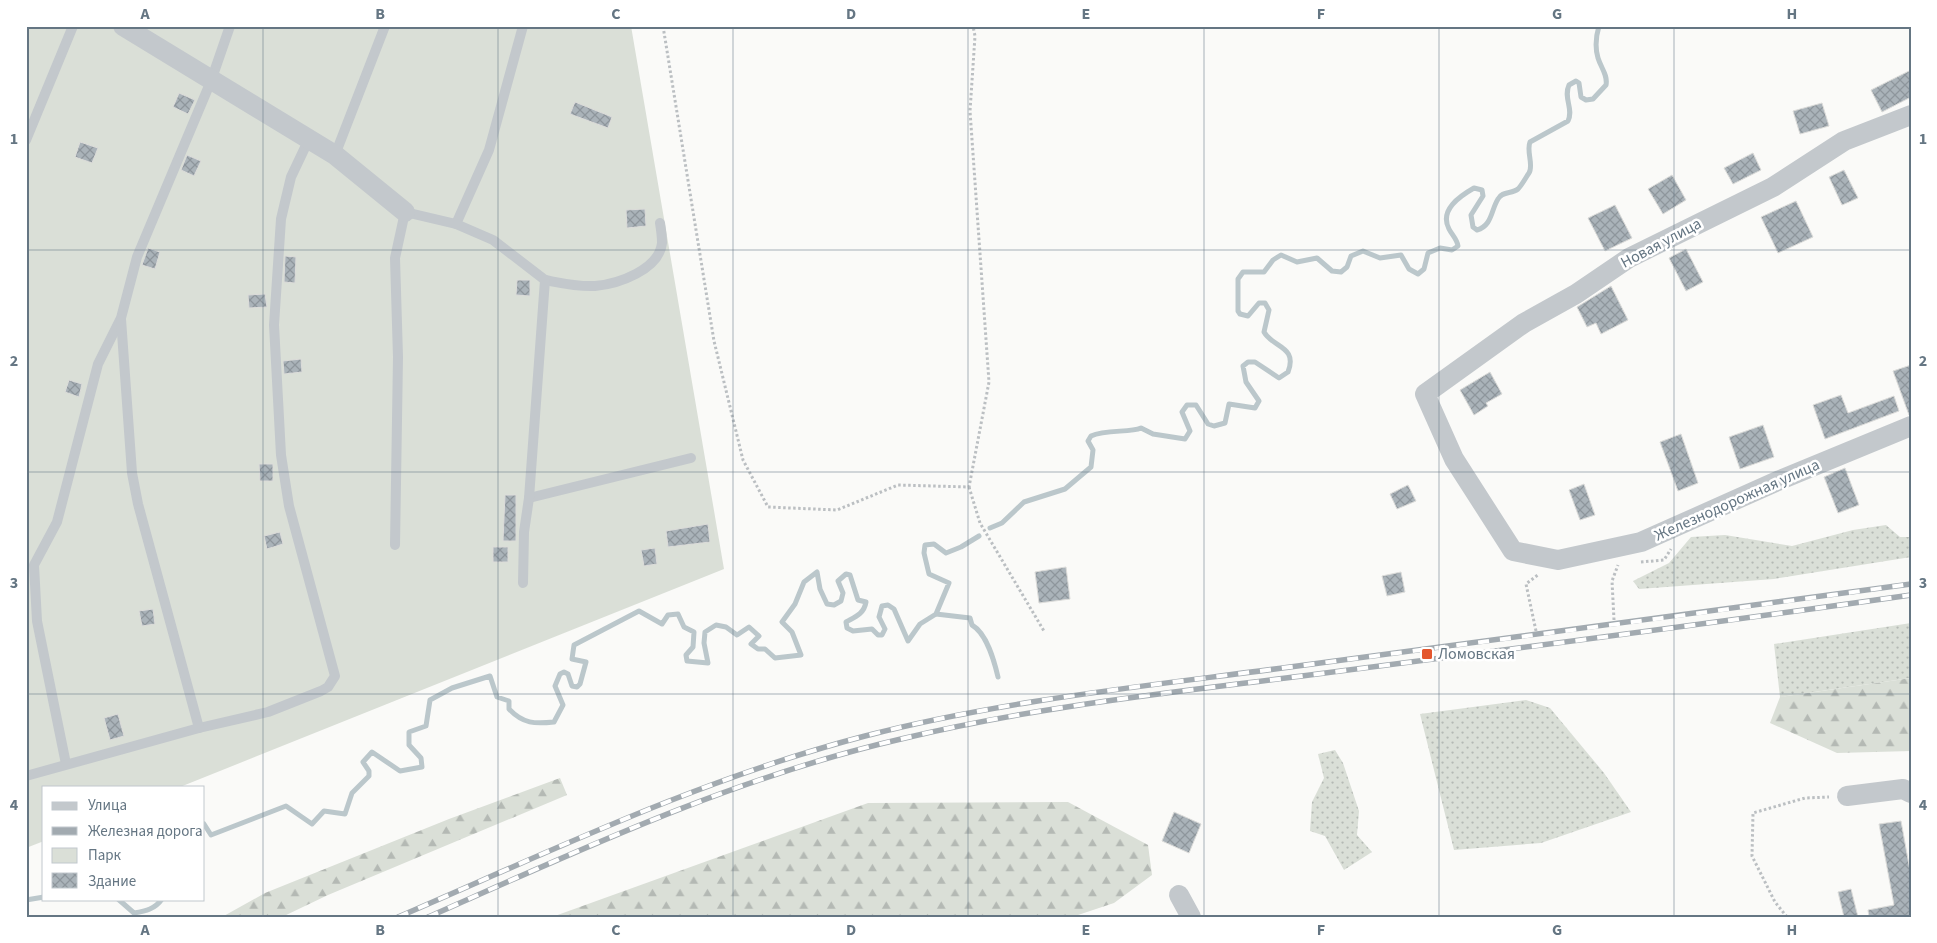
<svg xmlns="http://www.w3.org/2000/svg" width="1937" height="943" viewBox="0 0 1937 943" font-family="'Source Sans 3',sans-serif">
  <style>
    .grass { fill: url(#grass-dots) }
    .forest { fill: url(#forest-firs) }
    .green { fill: #dadfd7 }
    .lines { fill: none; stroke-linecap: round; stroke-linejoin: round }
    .stream { stroke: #bbc7cb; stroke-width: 5 }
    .building { fill: url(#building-cross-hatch); stroke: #dcdcda }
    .path { stroke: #bbbfc2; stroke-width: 3; stroke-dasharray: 2.5 2.5; stroke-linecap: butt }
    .service { stroke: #c3c8cc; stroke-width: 10 }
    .minor { stroke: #c3c8cc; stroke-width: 20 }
    .rail-casing { stroke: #a2aab0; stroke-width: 5.5 }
    .rail { stroke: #fff; stroke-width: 4; stroke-dasharray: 11; stroke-linecap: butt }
    .grid { fill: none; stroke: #657683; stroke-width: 1; stroke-opacity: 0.55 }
    .poi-dot { fill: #e4572e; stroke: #fff; stroke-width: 2 }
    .labels { text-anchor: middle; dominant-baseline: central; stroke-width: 5; stroke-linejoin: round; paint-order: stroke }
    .street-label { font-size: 16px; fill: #657683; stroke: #fff }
    .poi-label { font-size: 16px; fill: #657683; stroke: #fff; text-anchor: start }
    .neatline { fill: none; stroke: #657683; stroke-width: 2 }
    .grid-label { font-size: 16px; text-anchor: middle; font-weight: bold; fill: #657683 }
  </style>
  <defs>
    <pattern id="grass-dots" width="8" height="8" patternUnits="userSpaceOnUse" patternTransform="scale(1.25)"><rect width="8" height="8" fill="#dadfd7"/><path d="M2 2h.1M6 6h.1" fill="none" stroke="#b4b9b4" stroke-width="1.8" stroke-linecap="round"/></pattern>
    <pattern id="forest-firs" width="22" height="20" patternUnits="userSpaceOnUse" patternTransform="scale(1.25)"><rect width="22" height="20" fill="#dadfd7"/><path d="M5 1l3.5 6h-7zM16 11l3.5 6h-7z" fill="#b4b9b4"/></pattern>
    <pattern id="building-cross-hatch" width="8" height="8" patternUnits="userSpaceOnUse" patternTransform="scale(1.25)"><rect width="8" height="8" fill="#aab3b9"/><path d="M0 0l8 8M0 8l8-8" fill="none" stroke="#8e969c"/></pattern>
  </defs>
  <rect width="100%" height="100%" fill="#fafaf8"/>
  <g class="grass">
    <path d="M1886,525L1900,537H1911V557L1774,579L1639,589L1633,581L1669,563L1691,537L1725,535L1792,546L1853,530Z"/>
    <path d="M1911,623V678L1780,697L1774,644Z"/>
    <path d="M1526,700L1550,708L1604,773L1631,812L1541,843L1454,850L1420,714Z"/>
    <path d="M1335,750L1343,763L1359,811L1357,835L1372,852L1344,870L1325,836L1310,831L1312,802L1324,778L1318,754Z"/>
  </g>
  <g class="forest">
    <path d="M1911,678V751L1837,753L1770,723L1780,697Z"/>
    <path d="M560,778L567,795L328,895L282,917H222L265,893L449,819Z"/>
    <path d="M1068,802L1148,845L1152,875L1114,903L1072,917H552L868,803Z"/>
  </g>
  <path class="green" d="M26,26H631L724,569L180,787H44V841L26,848Z"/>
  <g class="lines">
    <g class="stream">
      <path d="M990,528L1002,523L1024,502L1065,489L1091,467L1093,450L1088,441L1091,436C1106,429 1130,433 1141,428L1153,434L1185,439L1190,431L1182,412L1187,405H1196L1208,424L1214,426L1225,423L1229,404L1255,408L1259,401L1246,382L1243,366L1248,362H1255L1279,378L1288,372C1298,346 1273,348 1264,332L1269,310L1265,303H1259L1248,316L1240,314L1238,311V279L1243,272H1264L1273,260L1281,255L1297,262L1317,258L1332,271L1341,272L1347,267L1351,256L1363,251L1380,258L1401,255L1409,269L1418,274L1424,269L1428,253L1440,248L1452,250L1458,246C1457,239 1452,235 1449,229C1439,210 1460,196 1474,188L1482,190L1483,196L1471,215L1473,227L1477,230C1492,226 1491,210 1498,199C1502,191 1512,194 1518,189C1522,185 1526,177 1529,173C1534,165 1526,151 1530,142L1568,121C1574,109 1563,98 1569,85L1576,81L1579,83L1581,97L1586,100L1593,99L1606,85C1608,75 1601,68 1598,58C1595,48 1596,36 1599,26"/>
      <path d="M936,614L970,618L972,625C987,634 994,660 998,677"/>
      <path d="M204,824L211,835L286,806L312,824L324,811L345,814L352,793L369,776V771L363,762L372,752L400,771L422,767L421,758L409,745V732L426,726L430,700L452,688L490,676L497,697L509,701V709C523,724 535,724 554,722L563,705L555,686L560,674L564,672L568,674L572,686L577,687L580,684L586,662L572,659L574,645L639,611L662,624L668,615L678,614L684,627L694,632L693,647L686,655L687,661L708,663L704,643L705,632L716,625L726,627L737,635L749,627L759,636L751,644L758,649H765L775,658L801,655L792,632L782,622L795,604L804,582L817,572L820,589L827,604L834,605L841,601L843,593L838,581L846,574L850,575L858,600L866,602C864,614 855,617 846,622L847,628L853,631L872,629L878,635H882L885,629L879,617L882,606L888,605L894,609L908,641L920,624L936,614L949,583L929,574L924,553L925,545L934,544L946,553L961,547L979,536"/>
      <path d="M118,899L134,913C146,911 155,909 162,899"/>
      <path d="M26,900L44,897"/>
    </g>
  </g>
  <g class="building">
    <path d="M1911,70V97L1882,112L1871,90Z"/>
    <path d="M179,93L195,100L188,114L173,107Z"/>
    <path d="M575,102L612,117L608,128L570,114Z"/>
    <path d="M1822,103L1829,126L1800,134L1793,111Z"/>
    <path d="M80,142L98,148L92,163L75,157Z"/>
    <path d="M1753,153L1761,170L1733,184L1724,168Z"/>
    <path d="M187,155L201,161L194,176L181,170Z"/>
    <path d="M1844,170L1858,198L1842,205L1829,177Z"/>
    <path d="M1672,175L1686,200L1663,214L1648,189Z"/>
    <path d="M1796,201L1813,237L1778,253L1761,217Z"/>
    <path d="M1615,205L1632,238L1605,251L1588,218Z"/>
    <path d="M645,209L646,226L627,228L626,210Z"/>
    <path d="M148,248L160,252L155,269L142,265Z"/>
    <path d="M1686,249L1703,282L1686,291L1669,258Z"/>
    <path d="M285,256L296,257L295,283L284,282Z"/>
    <path d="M517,280H530V296L516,295Z"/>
    <path d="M1611,286L1628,320L1601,334L1596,323L1587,327L1577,307Z"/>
    <path d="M265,294L267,307L249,308L248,295Z"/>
    <path d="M301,359L302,372L284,374L283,361Z"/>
    <path d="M1911,365V414L1909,415L1893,371Z"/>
    <path d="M1490,372L1502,394L1486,403L1488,406L1474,415L1460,390Z"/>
    <path d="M69,380L82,384L79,397L65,392Z"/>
    <path d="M1841,395L1848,413L1894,396L1899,411L1825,439L1813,405Z"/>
    <path d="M1763,425L1774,457L1740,469L1729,437Z"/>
    <path d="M1681,434L1698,483L1678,491L1660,442Z"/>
    <path d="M259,464H273V481H260Z"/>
    <path d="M1845,468L1859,505L1838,513L1824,477Z"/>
    <path d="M1584,484L1595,515L1580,520L1569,490Z"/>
    <path d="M1408,485L1416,501L1397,509L1390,494Z"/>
    <path d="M505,495H516V541H503Z"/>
    <path d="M708,524L710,542L668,547L666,531Z"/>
    <path d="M280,532L283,544L267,549L264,536Z"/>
    <rect x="493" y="547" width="15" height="15"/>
    <path d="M655,548L657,564L644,566L641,550Z"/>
    <path d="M1066,567L1070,599L1039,603L1035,572Z"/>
    <path d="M1401,572L1405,592L1387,596L1382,576Z"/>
    <path d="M153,609L155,624L142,626L139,611Z"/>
    <path d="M118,714L124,736L110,740L104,718Z"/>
    <path d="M1174,812L1201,824L1189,853L1162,841Z"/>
    <path d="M1901,821L1911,876V917H1869L1868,910L1894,905L1879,824Z"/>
    <path d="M1851,889L1858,917H1844L1838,892Z"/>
  </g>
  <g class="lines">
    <g class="path">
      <path d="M663,26L714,341L743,460L768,507L837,510L898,485L969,487L989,382L970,111L975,36L973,26"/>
      <path d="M969,487L980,523L1044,631"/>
      <path d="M1641,562L1664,560L1671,549"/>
      <path d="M1614,620L1612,581L1618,565"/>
      <path d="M1536,631L1526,584L1539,574"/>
      <path d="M1787,917L1775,902L1752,856L1753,813L1805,798L1829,797"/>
    </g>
    <g class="service">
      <path d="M26,140L73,26"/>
      <path d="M335,155L385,26"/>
      <path d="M456,224L489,150L523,26"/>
      <path d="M545,280C561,283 578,287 595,286C618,284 659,270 662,243C662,236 661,229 660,223"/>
      <path d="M529,498L691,458"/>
      <path d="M395,545L398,357L395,258L405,212L456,224L493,240L545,280L529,498L524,532L523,583"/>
      <path d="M199,728L268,712L321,691L328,687L335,676L289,506L281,455L274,325L281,219L291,177L309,139"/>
      <path d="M66,764L37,621L34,565L57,522L98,364L121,318L137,257L211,81L230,26"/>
      <path d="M26,776L199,728L138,504L132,473L121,319"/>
    </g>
    <g class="minor">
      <path d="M123,26L335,155L405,212"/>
      <path d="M1911,115L1844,141L1773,187L1629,258L1576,294L1524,323L1425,394L1454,459L1513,551L1558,560L1641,542L1780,480L1911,426"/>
      <path d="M1847,796L1903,789L1911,793"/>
      <path d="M1179,895L1191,917"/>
    </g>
    <g class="rail-casing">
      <g id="rail">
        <path d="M398,917C551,851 703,778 865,736C1004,700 1148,686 1290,667C1497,640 1704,613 1911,584"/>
        <path d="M428,917C582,849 736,777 901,739C1033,707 1168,693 1302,676C1505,650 1708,624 1911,595"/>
      </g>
    </g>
    <use href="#rail" class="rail"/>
  </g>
  <path class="grid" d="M263,26V917M498,26V917M733,26V917M968,26V917M1204,26V917M1439,26V917M1674,26V917M26,250H1911M26,472H1911M26,694H1911"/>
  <rect class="poi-dot" x="1421" y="648" width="12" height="12" rx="2.5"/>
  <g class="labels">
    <g class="street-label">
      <text transform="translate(1661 243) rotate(-28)">Новая улица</text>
      <text transform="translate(1737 500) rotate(-24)">Железнодорожная улица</text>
    </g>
    <g class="poi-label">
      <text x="1438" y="654">Ломовская</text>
    </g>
  </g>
  <rect width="1937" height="943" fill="none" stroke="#ffffff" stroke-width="55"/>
  <rect x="42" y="786" width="162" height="115" fill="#ffffff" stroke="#c1c8cd"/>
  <rect x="52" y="802" width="25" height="8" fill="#c3c8cc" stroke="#c1c8cd"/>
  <text x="88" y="810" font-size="15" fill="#657683">Улица</text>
  <rect x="52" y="827" width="25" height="8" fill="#a2aab0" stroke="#c1c8cd"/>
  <text x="88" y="836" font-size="15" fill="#657683">Железная дорога</text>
  <rect x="52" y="848" width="25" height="15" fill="#dadfd7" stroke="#c1c8cd"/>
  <text x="88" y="860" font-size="15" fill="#657683">Парк</text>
  <rect x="52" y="873" width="25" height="15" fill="url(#building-cross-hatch)" stroke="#c1c8cd"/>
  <text x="88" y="886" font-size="15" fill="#657683">Здание</text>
  <rect x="28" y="28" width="1882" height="888" class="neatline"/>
  <g class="grid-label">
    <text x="145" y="19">A</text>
    <text x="380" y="19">B</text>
    <text x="616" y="19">C</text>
    <text x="851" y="19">D</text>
    <text x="1086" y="19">E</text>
    <text x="1321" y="19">F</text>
    <text x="1557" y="19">G</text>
    <text x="1792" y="19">H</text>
    <text x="14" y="144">1</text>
    <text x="1923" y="144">1</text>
    <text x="14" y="366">2</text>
    <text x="1923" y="366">2</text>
    <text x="14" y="588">3</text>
    <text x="1923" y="588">3</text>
    <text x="14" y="810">4</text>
    <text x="1923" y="810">4</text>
    <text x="145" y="935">A</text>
    <text x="380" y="935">B</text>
    <text x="616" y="935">C</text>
    <text x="851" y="935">D</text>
    <text x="1086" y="935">E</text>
    <text x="1321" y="935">F</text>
    <text x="1557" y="935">G</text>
    <text x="1792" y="935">H</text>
  </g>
</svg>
